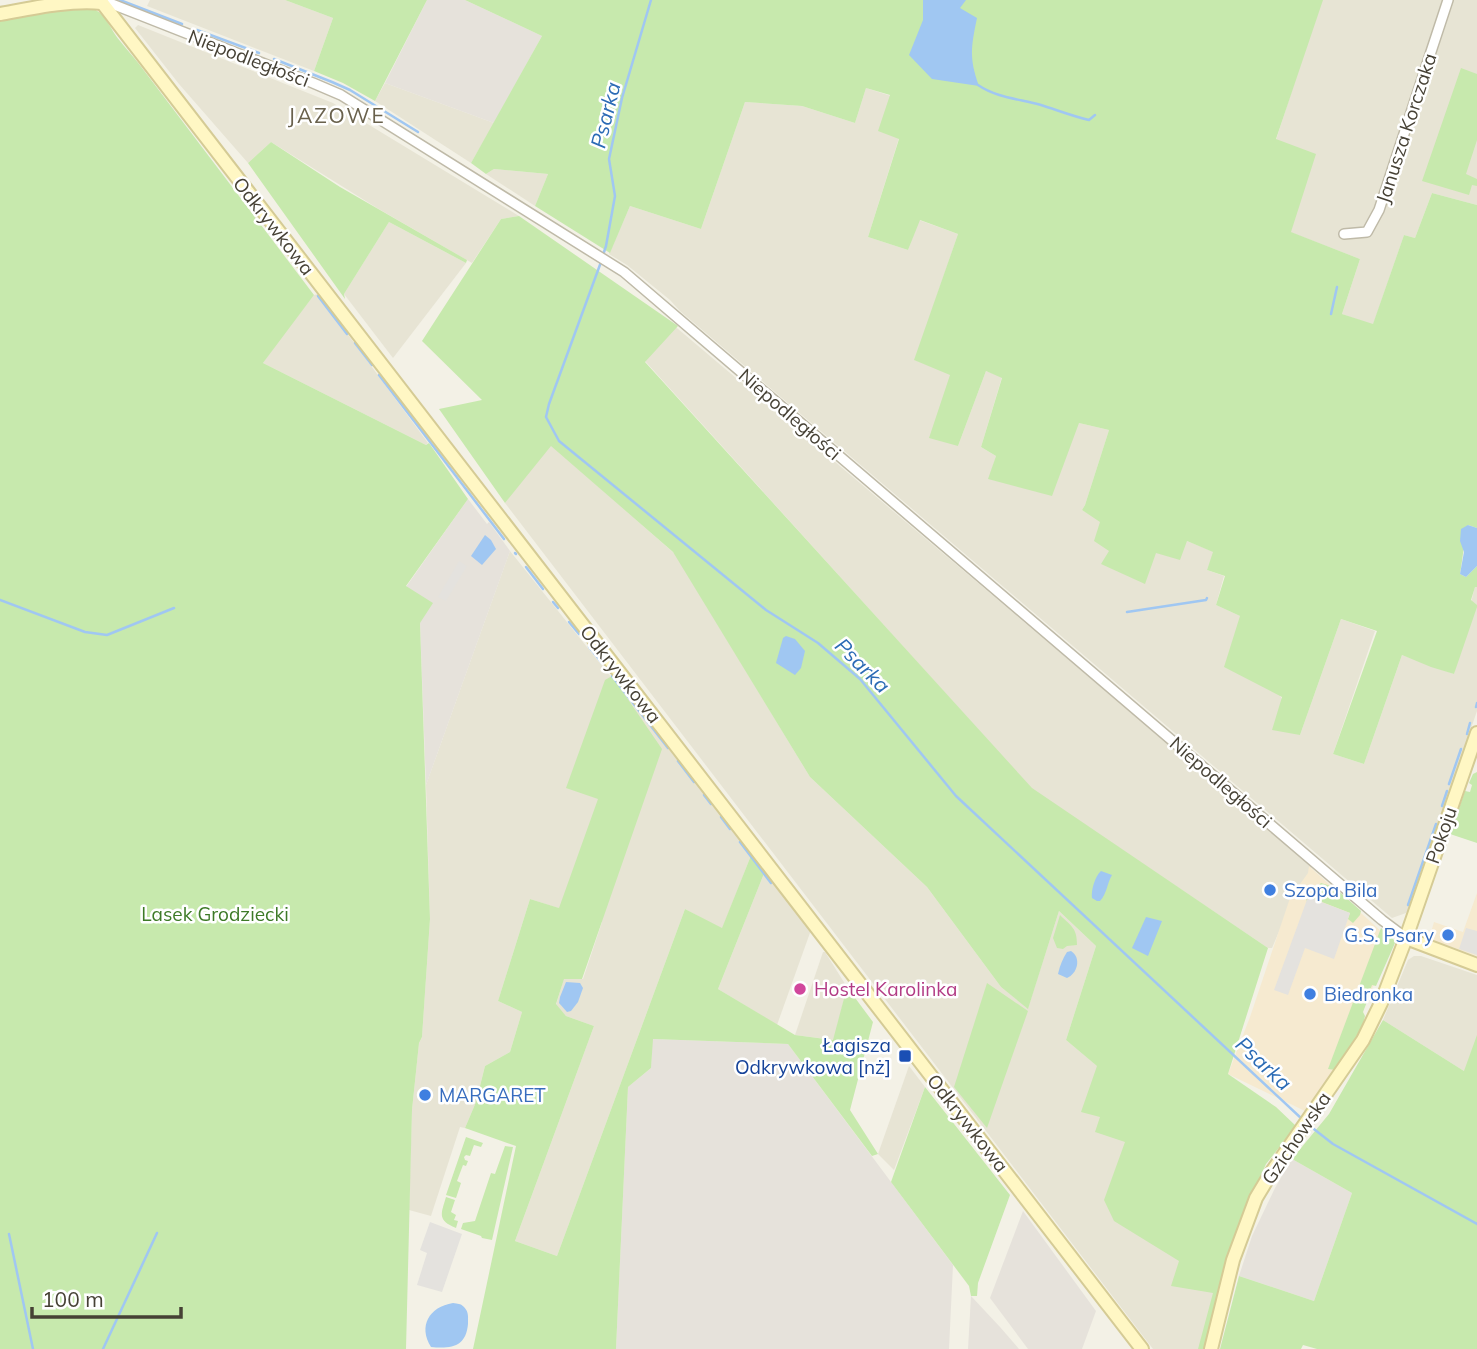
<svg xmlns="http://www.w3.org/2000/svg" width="1477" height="1349" viewBox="0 0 1477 1349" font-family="Mulish,sans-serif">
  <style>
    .residential { fill: #e7e4d4 }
    .commercial { fill: #f6ead0 }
    .industrial { fill: #e6e2db }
    .green { fill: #c7e9ad }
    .parking { fill: #e4e2de }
    .water { fill: #a0c7f2 }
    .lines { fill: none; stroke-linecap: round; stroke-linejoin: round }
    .stream { stroke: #a0c7f2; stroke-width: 2.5 }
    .street-casing { stroke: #bfbaa8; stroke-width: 12 }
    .secondary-casing { stroke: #d5cb95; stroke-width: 16 }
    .street { stroke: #fff; stroke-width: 9 }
    .secondary { stroke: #fff7c4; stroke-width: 12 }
    .shop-dot { fill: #3f7fe0; stroke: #fff; stroke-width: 2.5 }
    .hotel-dot { fill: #d1479c; stroke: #fff; stroke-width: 2.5 }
    .transit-dot { fill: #1a4fb4; stroke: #fff; stroke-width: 2.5 }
    .labels { text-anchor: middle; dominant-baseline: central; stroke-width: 5; stroke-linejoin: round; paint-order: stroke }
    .street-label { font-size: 19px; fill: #464135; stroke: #fff }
    .shop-label { font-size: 19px; fill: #366cbe; stroke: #fff; text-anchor: start }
    .park-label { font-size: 19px; fill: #3d7a27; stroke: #fff }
    .hotel-label { font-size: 19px; fill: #b23c85; stroke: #fff; text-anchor: start }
    .transit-label { font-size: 19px; fill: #164399; stroke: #fff; text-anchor: end }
    .neighbourhood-label { font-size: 21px; letter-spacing: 2px; fill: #69614c; stroke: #fff }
    .water-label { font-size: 21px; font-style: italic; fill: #2b6bb5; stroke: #fff }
  </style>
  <rect width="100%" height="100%" fill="#f3f1e6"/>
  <g class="residential">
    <path d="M150,0H285L333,18L314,71L147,6Z"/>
    <path d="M1321,0H1477V205L1432,193L1415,238L1404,235L1373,325L1342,314L1360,259L1290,232L1276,140Z"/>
    <path d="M138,25L333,103L519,216L501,219L472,263L377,208L271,142L248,163L179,84L135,28Z"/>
    <path d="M385,83L494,123L471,163L375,101Z"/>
    <path d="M866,88L891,96L899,138L868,237L908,250L919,220L958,234L915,360L950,374L958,446L986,371L1002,377L981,447L996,456L989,479L1079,423L1109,430L1085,505L1082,510L1156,553L1187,541L1214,552L1207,570L1224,576L1216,605L1240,616L1300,735L1341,619L1375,631L1333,754L1364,764L1402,655L1454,674L1475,586L1477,587V711L1409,908L1406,913L1392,918L680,311L670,300L627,265L609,254L630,206L701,229L745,102L802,106L855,123Z"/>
    <path d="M494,169L548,174L535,206L486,174Z"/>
    <path d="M389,222L466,263L393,358L344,294Z"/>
    <path d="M318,294L428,443L426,445L263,363L282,336L314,295Z"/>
    <path d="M671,323L1311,865L1310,873L1284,920L1272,948H1268L1032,789L645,361Z"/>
    <path d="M551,445L675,554L810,777L927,887L1001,987L1028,1008L1059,911L1096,946L1066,1040L1130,1093L1224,1257L1202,1349H1153L505,503L534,462Z"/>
    <path d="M510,551L752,853L722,929L685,909L557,1256L515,1241L594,1026L566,1016L556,1005L564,978L583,979L602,922L530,899L498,1001L522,1012L510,1052L485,1066L476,1102L465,1128L460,1127L431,1216L409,1210L412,1110L419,1043L422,1037L430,919L426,785Z"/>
    <path d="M765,871L811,930L777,1025L718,989Z"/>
    <path d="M823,952H825L847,987L834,1040L795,1035Z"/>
    <path d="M1414,956H1421L1477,975V1074L1464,1071L1383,1020L1408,960Z"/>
    <path d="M909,1066L925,1087L894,1170L878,1154Z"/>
  </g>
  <g class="commercial">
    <path d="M1309,866L1393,942L1389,955L1362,1008L1364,1023L1357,1038L1338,1069L1305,1111L1228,1074L1250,1017L1290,898L1308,873Z"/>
    <path d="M1477,893V956L1429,939L1434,922L1463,932Z"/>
  </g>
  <g class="industrial">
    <path d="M427,0H465L542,36L494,123L385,83Z"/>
    <path d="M468,499L487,524L489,522L510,551L426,785L420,623L406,587Z"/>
    <path d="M652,1039L788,1044L953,1265L949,1349H616L628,1087L651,1068Z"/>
    <path d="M1292,1159L1352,1193L1314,1301L1239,1276L1252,1236L1275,1188Z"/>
    <path d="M1023,1211L1096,1311L1082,1349H1028L990,1298Z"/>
    <path d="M971,1296L1000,1327L1019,1349H968Z"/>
  </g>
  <g class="green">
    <path d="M285,0H427L375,101L343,83L314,71L333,18Z"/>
    <path d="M465,0H1323L1276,139L1316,154L1291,232L1360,259L1342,314L1373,324L1404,235L1415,238L1432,193L1477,205V528L1468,525C1464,542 1463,557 1460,574L1466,577L1477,566V587H1475L1471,600L1477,605V607L1454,674L1431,667L1402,655L1364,764L1333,754L1377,631L1341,619L1300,735L1272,730L1282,697L1224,667L1240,616L1216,605L1225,576L1207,570L1213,552L1187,541L1180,560L1156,553L1145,584L1101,564L1109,551L1094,541L1100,522L1082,510L1085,505L1109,430L1079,423L1052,496L988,479L996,456L981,447L1002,378L986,371L958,446L929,438L950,375L914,360L958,234L920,220L908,250L868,237L899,139L878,131L890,95L866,88L855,123L802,106L745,102L701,229L630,206L610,253L535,206L548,174L494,169L486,174L471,163L542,36Z"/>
    <path d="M89,7C106,12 109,28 120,41C126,49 133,56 139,64L314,295L263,363L426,445L429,443L468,499L406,586L433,603L420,623L430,919L422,1037L419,1043L412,1110L406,1349H0V21L71,9Z"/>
    <path d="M1461,68L1477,74V140L1466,174L1477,179V186L1472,185L1469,195L1422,181Z"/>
    <path d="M271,142L340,187L467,260L466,263L389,222L344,294L345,299L248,163Z"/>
    <path d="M519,216L678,326L645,362L1032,788L1268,948L1228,1074L1276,1107L1296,1126L1266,1164L1235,1234L1206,1349H1198L1213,1293L1171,1286L1179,1261L1114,1221L1104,1200L1125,1142L1095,1132L1100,1117L1081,1112L1097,1066L1066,1040L1096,946L1059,911L1028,1009L1001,987L927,887L810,777L673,552L551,446L505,503L439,409L482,400L422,341L501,219Z"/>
    <path d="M612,676L662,749L582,979H564L556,1004L566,1016L594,1026L515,1241L557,1256L685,909L722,928L752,853L765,871L718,989L795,1035L833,1040L847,987L873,1022L850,1110L878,1154L872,1156L788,1044L653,1039L651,1068L628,1087L616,1349H473L516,1146L465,1128L476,1102L485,1066L510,1052L522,1012L498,1001L530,899L559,908L598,799L566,788L605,680Z"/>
    <path d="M1477,772V843L1450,834L1465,791L1470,792L1472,785L1469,783L1473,774Z"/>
    <path d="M1321,883L1334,887L1361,911L1360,915L1353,923L1348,919L1350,913L1309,897L1307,902L1306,898Z"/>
    <path d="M1060,915C1072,927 1077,928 1077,945L1067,946L1063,949L1057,948L1053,938Z"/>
    <path d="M1381,928L1394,940L1395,943L1376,986L1372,985L1369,993L1370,994L1363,1012L1365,1016L1361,1032L1336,1070L1328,1069Z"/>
    <path d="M987,983L1028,1011L987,1128L954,1087Z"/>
    <path d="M1383,1020L1464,1071L1477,1035V1349H1317L1303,1345L1301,1349H1220L1239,1276L1314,1301L1352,1193L1292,1159L1329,1114Z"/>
    <path d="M925,1087L1010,1195L978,1283L977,1296H971L969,1286L891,1182Z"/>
    <path d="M466,1137L483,1143L481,1147L474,1145L470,1156L466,1155L464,1157L465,1160L468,1161L466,1166L463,1165L457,1181L461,1183L456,1198L446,1195Z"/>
    <path d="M505,1146L513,1147L492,1240L482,1238L481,1236L461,1229L463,1223L475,1221L491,1173L495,1174Z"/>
    <path d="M446,1197L455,1200L451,1212L456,1215L454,1220L458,1221L456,1228C437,1220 441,1214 446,1197Z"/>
  </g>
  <g class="parking">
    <path d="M459,561L467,566L446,601L438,597Z"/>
    <path d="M1308,897L1350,913L1334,959L1305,948L1288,995L1274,990Z"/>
    <path d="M1466,928L1477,931V955L1459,949Z"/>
    <path d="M430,1222L462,1234L442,1292L417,1285L427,1253L420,1250Z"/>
  </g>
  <g class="water">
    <path d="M923,0H966L960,8L977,18C971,47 969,58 979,86L932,79L909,55L923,20Z"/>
    <path d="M1468,525L1477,528V566L1466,577L1460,574L1464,552L1460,541L1461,529Z"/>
    <path d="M485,535L491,540L496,549L482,565L471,556Z"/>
    <path d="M786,636L795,639L805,651L801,668L795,675L776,663L783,638Z"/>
    <path d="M1101,871L1112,875C1107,883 1107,894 1100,901H1097L1092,898C1091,890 1095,876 1101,871Z"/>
    <path d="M1146,917L1162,921L1148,956L1132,948Z"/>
    <path d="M1071,951C1082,958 1077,974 1067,978L1058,974C1060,965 1063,958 1067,952Z"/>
    <path d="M566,982L580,983L583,988L578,1002L571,1011L567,1012L559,1003L560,997Z"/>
    <path d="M453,1303C458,1304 460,1303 464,1307C469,1312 468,1317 468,1324C466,1346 453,1349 431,1347C418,1326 429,1307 453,1303Z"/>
  </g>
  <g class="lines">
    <g class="stream">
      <path d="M120,0L182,24"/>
      <path d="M197,30L259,53"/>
      <path d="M274,59L332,82L350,90L418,132"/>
      <path d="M978,85C997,98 1020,99 1041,105C1057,110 1072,116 1089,120L1095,115"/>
      <path d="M603,255L606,246L615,196L609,159L622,98L651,0"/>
      <path d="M601,262L549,404L546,417L559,441L766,610L818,643L860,679L956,796L1302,1119"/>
      <path d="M318,296L347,334"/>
      <path d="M1331,314L1337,287"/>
      <path d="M355,343L372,365"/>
      <path d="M379,375L504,539"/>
      <path d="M515,553L516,554"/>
      <path d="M526,567L543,589"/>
      <path d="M0,600L85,632L107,635L174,608"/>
      <path d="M553,602L558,608"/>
      <path d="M1127,612L1206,600L1207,598"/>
      <path d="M569,622L579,634"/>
      <path d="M589,647L602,663"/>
      <path d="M612,676L668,748"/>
      <path d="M1476,707L1477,703"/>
      <path d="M1467,734L1470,723"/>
      <path d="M678,761L694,782"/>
      <path d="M1449,784L1461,749"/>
      <path d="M704,795L711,804"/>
      <path d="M1442,806L1447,791"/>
      <path d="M721,817L730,829"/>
      <path d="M740,842L771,883"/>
      <path d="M1408,905L1436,824"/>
      <path d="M1310,1126L1333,1144L1477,1224"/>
      <path d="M9,1234L33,1349"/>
      <path d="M103,1349L157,1233"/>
    </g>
    <g class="street-casing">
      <g id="street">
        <path d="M102,3L112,4L313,83L341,95L624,272L1382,920L1406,938"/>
        <path d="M1344,234L1367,232L1379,210L1448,0"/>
      </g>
    </g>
    <g class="secondary-casing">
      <g id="secondary">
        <path d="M100,0L1142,1349"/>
        <path d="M0,14C33,8 68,0 102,3"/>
        <path d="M1406,938L1477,965"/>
        <path d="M1211,1349L1233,1260L1256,1198L1271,1173L1363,1040L1381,1003L1406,938L1477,733"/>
      </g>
    </g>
    <use href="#street" class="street"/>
    <use href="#secondary" class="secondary"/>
  </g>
  <g class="shop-dot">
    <circle cx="1270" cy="890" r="7"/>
    <circle cx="1448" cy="935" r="7"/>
    <circle cx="1310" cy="994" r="7"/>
    <circle cx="425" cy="1095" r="7"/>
  </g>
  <circle class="hotel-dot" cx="800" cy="989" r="7"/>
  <rect class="transit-dot" x="898" y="1049" width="14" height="14" rx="3.5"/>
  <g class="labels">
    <g class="street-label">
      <text transform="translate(249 58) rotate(21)">Niepodległości</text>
      <text transform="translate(1406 128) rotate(-72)">Janusza Korczaka</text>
      <text transform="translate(274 226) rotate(52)">Odkrywkowa</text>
      <text transform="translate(790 414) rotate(41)">Niepodległości</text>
      <text transform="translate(621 674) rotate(52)">Odkrywkowa</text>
      <text transform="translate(1221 782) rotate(41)">Niepodległości</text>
      <text transform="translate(1441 835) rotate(-71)">Pokoju</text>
      <text transform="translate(968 1123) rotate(52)">Odkrywkowa</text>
      <text transform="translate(1296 1138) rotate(-56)">Gzichowska</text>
    </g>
    <g class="shop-label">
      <text x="1284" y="890">Szopa Bila</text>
      <text x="1434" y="935" text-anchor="end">G.S. Psary</text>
      <text x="1324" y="994">Biedronka</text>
      <text x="439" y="1095">MARGARET</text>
    </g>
    <g class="park-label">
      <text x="215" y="914">Lasek Grodziecki</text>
    </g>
    <g class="hotel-label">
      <text x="814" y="989">Hostel Karolinka</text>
    </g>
    <g class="transit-label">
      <text x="891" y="1045">Łagisza<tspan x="891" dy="22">Odkrywkowa [nż]</tspan></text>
    </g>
    <g class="neighbourhood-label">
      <text x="337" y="115">JAZOWE</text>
    </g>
    <g class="water-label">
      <text transform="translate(605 115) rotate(-76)">Psarka</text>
      <text transform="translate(863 665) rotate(45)">Psarka</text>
      <text transform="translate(1264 1063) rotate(43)">Psarka</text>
    </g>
  </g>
  <path d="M32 1307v10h149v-10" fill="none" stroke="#464135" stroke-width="3.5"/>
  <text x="42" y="1307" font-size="21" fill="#464135" stroke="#ffffff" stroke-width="5" paint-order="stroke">100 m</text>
</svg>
